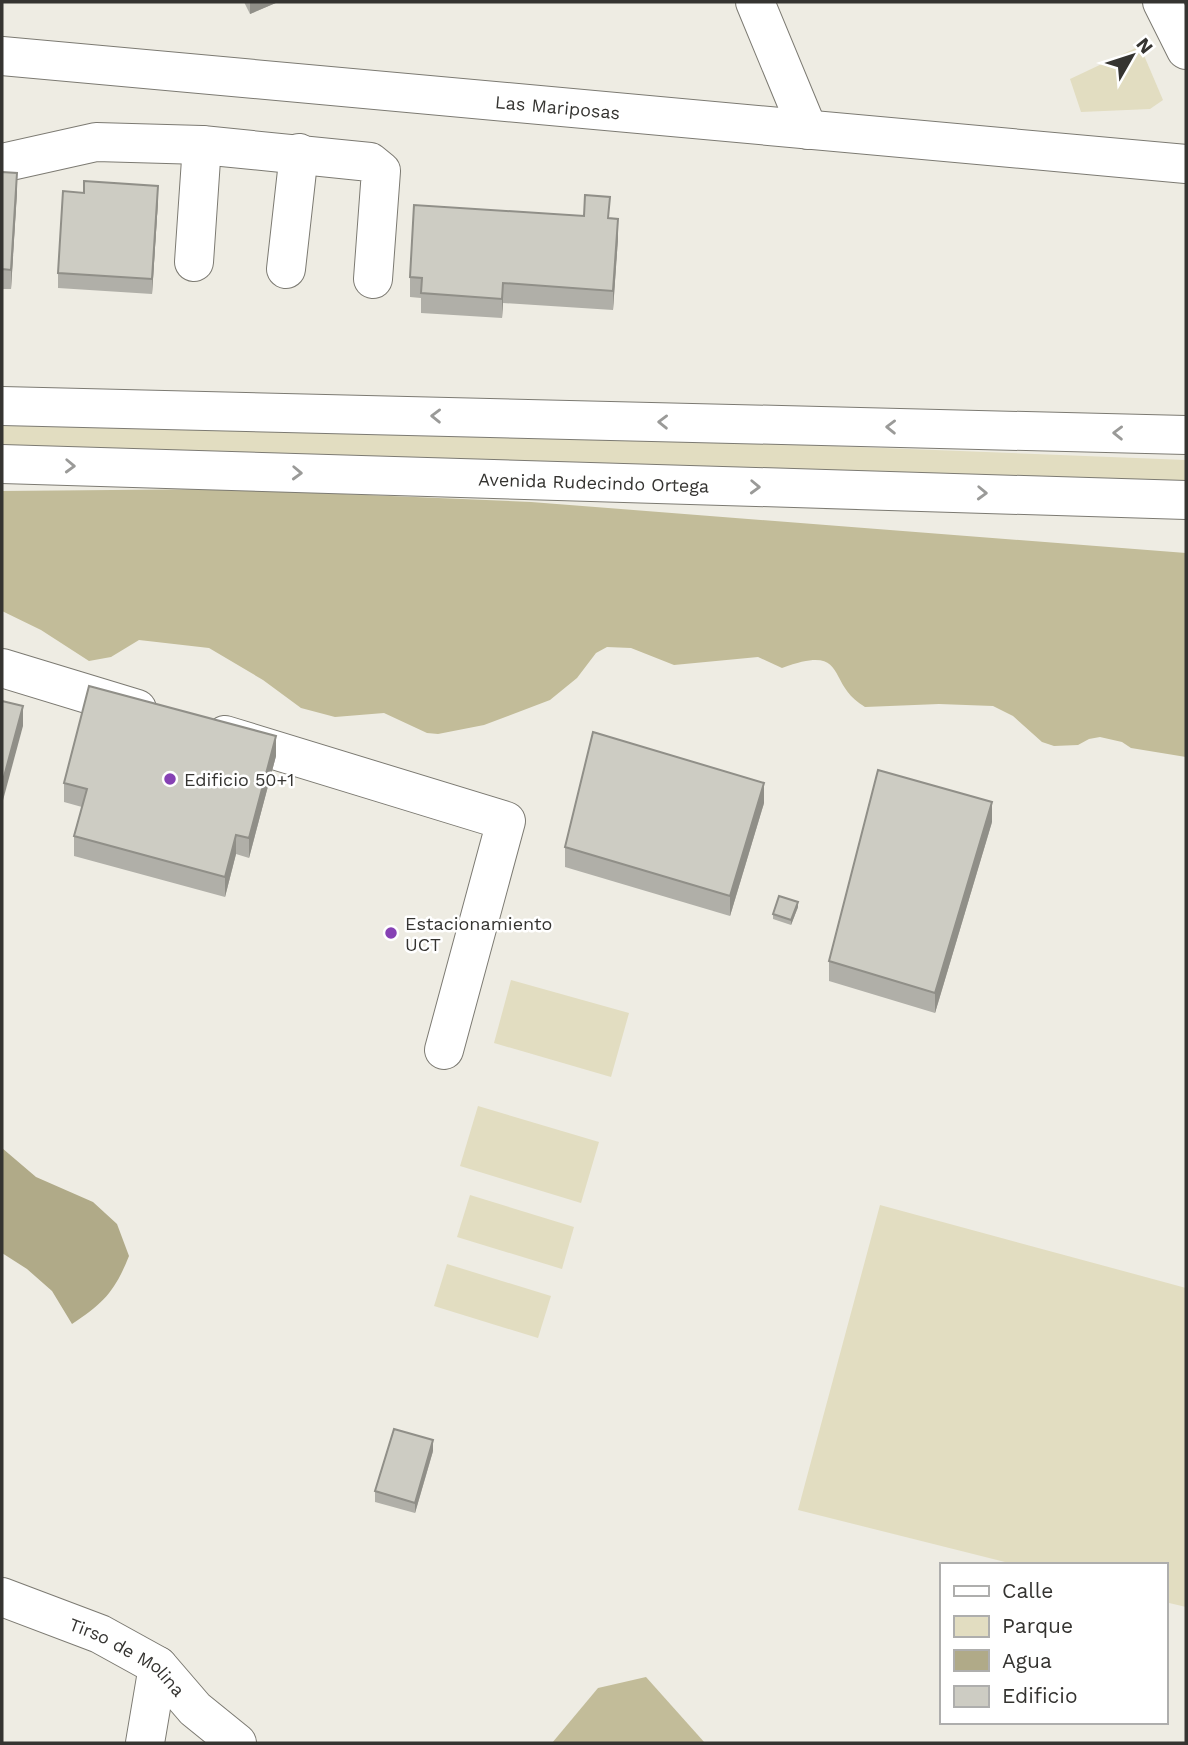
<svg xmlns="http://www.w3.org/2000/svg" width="1188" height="1745" viewBox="0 0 1188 1745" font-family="'Work Sans',sans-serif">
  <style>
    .green { fill: #e2ddc1 }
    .forest { fill: #c2bc99 }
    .water { fill: #b0aa88 }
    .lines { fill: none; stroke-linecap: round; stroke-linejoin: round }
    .minor-casing { stroke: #7c7a72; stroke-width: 40 }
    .major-casing { stroke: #7c7a72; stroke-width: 40 }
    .minor { stroke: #fff; stroke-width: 38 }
    .major { stroke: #fff; stroke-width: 38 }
    .wall { fill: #b0afa8 }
    .shaded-wall { fill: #908f88 }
    .building { fill: #cdccc3; stroke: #908f88; stroke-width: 2 }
    .oneway { stroke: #9a9a98 }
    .poi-dot { fill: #8641b4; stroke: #fff; stroke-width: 2.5 }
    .labels { text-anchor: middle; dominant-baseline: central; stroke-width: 5; stroke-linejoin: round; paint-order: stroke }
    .street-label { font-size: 18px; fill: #353431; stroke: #fff }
    .poi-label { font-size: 18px; fill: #353431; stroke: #fff; text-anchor: start }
  </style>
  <rect width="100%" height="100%" fill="#eeece3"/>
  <g class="green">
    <path d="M1140,46L1163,100L1150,109L1081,112L1070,79Z"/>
    <path d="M2,424L478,432L1186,460V483L2,449Z"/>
    <path d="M511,980L629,1013L611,1077L494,1043Z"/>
    <path d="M478,1106L599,1142L581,1203L460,1166Z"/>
    <path d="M470,1195L574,1227L562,1269L457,1237Z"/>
    <path d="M880,1205L1186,1288V1607L1165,1602V1565H1017L798,1510Z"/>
    <path d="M447,1264L551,1296L538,1338L434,1306Z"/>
  </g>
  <g class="forest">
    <path d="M223,489L531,502L1186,553V757L1131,748L1122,742L1100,737L1089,739L1078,745L1054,746L1042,742L1013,716L993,706L939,704L865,707C824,683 851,643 782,668L758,657L674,665L631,648L607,647L596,653L577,678L550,700L484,725L438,734L427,733L384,713L335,717L301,708L263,680L209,648L139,640L111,657L89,661L41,630L2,611V491Z"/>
    <path d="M646,1677L705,1743H552L598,1688Z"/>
  </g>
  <path class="water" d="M2,1148L36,1177L93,1202L117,1224L129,1256C115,1291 104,1303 72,1324L52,1291L27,1269L2,1253Z"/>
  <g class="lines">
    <g class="minor-casing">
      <g id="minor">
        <path d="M755,2L808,130"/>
        <path d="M1162,2L1186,50"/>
        <path id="s1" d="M2,56L1186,164"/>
        <path d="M2,163L96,142L202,145L370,162L381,171L373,279"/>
        <path d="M194,262L202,145"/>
        <path d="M286,269L299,153"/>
        <path d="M2,668L137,709"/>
        <path d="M225,735L506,821L444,1050"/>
        <path id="s2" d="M2,1597L100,1634L158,1666L195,1709L237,1743"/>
        <path d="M145,1743L158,1666"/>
      </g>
    </g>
    <g class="major-casing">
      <g id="major">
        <path d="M2,406L1186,435"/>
        <path id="s3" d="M2,464L1186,500"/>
      </g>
    </g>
    <use href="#minor" class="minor"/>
    <use href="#major" class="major"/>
  </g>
  <g class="wall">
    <path d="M244,2H278L250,14Z"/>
    <path d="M2,172L17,192L11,289H2Z"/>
    <path d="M158,201L152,294L58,288V273Z"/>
    <path d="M610,218L618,238L613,310L503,303L502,318L421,313V298L410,297V277Z"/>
    <path d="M276,756L249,858L236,854L225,897L74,856V836L82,807L64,802V783Z"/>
    <path d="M764,803L730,916L565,867V847Z"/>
    <path d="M992,822L935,1013L829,981V961Z"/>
    <path d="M798,907L791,925L773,919V914Z"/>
    <path d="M433,1451L415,1513L375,1502V1491Z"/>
  </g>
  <g class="shaded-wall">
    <path d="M250,2H278L250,14Z"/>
    <path d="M17,173V192L11,289V270Z"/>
    <path d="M158,186V201L152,294V279Z"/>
    <path d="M618,219V238L613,310V291Z"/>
    <path d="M503,283V303L502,318V299Z"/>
    <path d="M23,706V726L2,804V784Z"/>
    <path d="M276,736V756L249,858V838Z"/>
    <path d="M764,783V803L730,916V896Z"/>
    <path d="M992,802V822L935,1013V993Z"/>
    <path d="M236,835V854L225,897V877Z"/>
    <path d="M798,902V907L791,925V920Z"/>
    <path d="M433,1440V1451L415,1513V1503Z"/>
  </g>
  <g class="building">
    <path d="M2,172L17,173L11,270L2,269Z"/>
    <path d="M84,181L158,186L152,279L58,273L63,191L84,193Z"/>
    <path d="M585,195L610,197L608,218L618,219L613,291L503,283L502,299L421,293L422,278L410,277L414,205L584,216Z"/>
    <path d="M89,686L276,736L249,838L236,835L225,877L74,836L87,789L64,783Z"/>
    <path d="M2,701L23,706L2,784Z"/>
    <path d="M593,732L764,783L730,896L565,847Z"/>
    <path d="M878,770L992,802L935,993L829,961Z"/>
    <path d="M779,896L798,902L791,920L773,914Z"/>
    <path d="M394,1429L433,1440L415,1503L375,1491Z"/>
  </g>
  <defs><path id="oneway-chevron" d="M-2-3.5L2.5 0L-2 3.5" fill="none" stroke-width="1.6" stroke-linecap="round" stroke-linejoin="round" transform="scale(1.75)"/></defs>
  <g class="oneway">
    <use href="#oneway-chevron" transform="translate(436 416) rotate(-179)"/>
    <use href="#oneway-chevron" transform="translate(663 422) rotate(-179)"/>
    <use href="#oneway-chevron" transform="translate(891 427) rotate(-179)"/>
    <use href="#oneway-chevron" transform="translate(1118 433) rotate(-179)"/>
    <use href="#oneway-chevron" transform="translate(70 466) rotate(2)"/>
    <use href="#oneway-chevron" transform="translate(297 473) rotate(2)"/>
    <use href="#oneway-chevron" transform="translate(755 487) rotate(2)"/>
    <use href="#oneway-chevron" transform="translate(982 493) rotate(2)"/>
  </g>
  <g class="poi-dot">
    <circle cx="170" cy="779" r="7"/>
    <circle cx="391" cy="933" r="7"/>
  </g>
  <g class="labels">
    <g class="street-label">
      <text stroke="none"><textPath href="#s1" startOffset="558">Las Mariposas</textPath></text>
      <text stroke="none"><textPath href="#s3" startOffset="592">Avenida Rudecindo Ortega</textPath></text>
      <text stroke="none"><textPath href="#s2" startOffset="140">Tirso de Molina</textPath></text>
    </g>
    <g class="poi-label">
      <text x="184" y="779">Edificio 50+1</text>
      <text x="405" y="923">Estacionamiento<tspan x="405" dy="21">UCT</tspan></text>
    </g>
  </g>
  <rect width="1188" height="1745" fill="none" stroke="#353431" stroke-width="7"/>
  <rect x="940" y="1563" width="228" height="161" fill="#ffffff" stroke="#aeaead" stroke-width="2"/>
  <rect x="954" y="1586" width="35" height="10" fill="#ffffff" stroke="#aeaead" stroke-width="2"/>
  <text x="1002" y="1598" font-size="21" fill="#353431">Calle</text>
  <rect x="954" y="1616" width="35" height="21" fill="#e2ddc1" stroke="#aeaead" stroke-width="2"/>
  <text x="1002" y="1633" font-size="21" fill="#353431">Parque</text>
  <rect x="954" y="1650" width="35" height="21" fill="#b0aa88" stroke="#aeaead" stroke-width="2"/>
  <text x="1002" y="1668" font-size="21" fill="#353431">Agua</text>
  <rect x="954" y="1686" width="35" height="21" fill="#cdccc3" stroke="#aeaead" stroke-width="2"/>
  <text x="1002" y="1703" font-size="21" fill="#353431">Edificio</text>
  <g transform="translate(1132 56) rotate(51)" stroke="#ffffff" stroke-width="5" paint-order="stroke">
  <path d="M0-5L12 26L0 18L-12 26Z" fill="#353431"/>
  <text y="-10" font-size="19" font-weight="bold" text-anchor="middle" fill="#353431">N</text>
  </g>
</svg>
